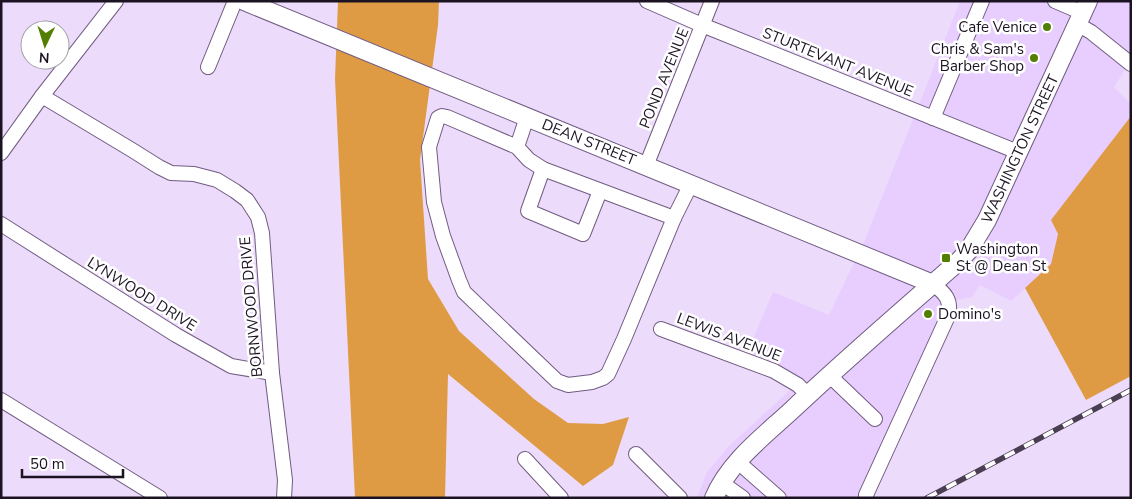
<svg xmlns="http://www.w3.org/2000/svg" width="1132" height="499" viewBox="0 0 1132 499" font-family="'Nunito Sans',sans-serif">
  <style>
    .built { fill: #e8cefe }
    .forest { fill: #df9b43 }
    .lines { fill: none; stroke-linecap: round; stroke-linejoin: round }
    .minor-casing { stroke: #705c80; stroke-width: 16 }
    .major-casing { stroke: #705c80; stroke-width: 20 }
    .minor { stroke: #fff; stroke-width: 14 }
    .major { stroke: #fff; stroke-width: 18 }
    .rail-casing { stroke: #4a3f52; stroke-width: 5.5 }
    .rail { stroke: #fff; stroke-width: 4; stroke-dasharray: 11; stroke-linecap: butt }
    .poi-dot { fill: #527e02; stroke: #fff; stroke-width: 2 }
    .labels { text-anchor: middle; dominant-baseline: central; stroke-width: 5; stroke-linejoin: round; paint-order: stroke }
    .poi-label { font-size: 15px; fill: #1c1322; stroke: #fff; text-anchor: end }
    .street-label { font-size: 15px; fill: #1c1322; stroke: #fff }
  </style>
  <rect width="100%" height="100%" fill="#eddbfc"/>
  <path class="built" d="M960,1H1131V60L1114,87L1131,104V116L1051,220L1058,234L1051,264L1011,301L980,285L972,297L944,302L941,317L906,387L864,498H697L707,472L729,446L801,380L782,368L747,353L773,292L829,315L865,240Z"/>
  <g class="forest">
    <path d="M338,1H439L438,25L420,160L428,279L459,331L534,399L568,423L603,424L629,417L613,465L583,486L448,374L445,498H355L335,79Z"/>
    <path d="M1131,116V376L1086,400L1025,288L1051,264L1058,234L1051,220Z"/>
  </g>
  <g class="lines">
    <g class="minor-casing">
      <g id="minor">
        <path d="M647,1L702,25L1018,152"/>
        <path d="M1055,1L1083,13"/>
        <path d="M1077,24L1091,32L1131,64"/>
        <path d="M208,67L235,1"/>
        <path d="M42,96L132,150L159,167L171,173L194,174L217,180L235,191L247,200L258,217L262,233L272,373L285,480L284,498"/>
        <path d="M933,118L982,1"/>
        <path d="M517,147L529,160L543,169L674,218L624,339L608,374L603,378L592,382L568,385L557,381L464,292L459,280L443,236L434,202L429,147L438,118L442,116L447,117L517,147L527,117"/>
        <path d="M1,153L42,96L116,1"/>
        <path d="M646,166L712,1"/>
        <path d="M543,169L528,211L583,234L600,191"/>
        <path d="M674,218L691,184"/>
        <path d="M1,224L176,335L231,366L272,373"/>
        <path d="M661,329L774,371L798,385L808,395"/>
        <path d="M829,375L875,419"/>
        <path d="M1,400L160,498"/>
        <path d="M636,454L680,498"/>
        <path d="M525,459L561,498"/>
        <path d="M738,462L779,498"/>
        <path d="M722,483L743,498"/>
        <path d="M866,495L948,316C952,300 945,293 933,284"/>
      </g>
    </g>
    <g class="major-casing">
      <g id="major">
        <path d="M244,1L933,284"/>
        <path d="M714,498C729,462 764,436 792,410C846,359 903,310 959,261L969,250L987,220L1088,1"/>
      </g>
    </g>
    <use href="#minor" class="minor"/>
    <use href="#major" class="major"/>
    <g class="rail-casing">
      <path id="rail" d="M927,498L1131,390"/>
    </g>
    <use href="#rail" class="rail"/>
  </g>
  <g class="poi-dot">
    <circle cx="1047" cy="27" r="5"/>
    <circle cx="1034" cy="58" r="5"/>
    <rect x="941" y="253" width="10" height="10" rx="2.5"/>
    <circle cx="928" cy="314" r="5"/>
  </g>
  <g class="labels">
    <g class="poi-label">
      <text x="1037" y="27">Cafe Venice</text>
      <text x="1024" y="49">Chris &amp; Sam's<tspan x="1024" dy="17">Barber Shop</tspan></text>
      <text x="956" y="249" text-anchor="start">Washington<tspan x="956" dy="17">St @ Dean St</tspan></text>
      <text x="938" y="314" text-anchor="start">Domino's</text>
    </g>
    <g class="street-label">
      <text transform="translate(838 62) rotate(22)">STURTEVANT AVENUE</text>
      <text transform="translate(664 78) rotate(-68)">POND AVENUE</text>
      <text transform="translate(589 142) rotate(22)">DEAN STREET</text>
      <text transform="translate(1020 149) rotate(-65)">WASHINGTON STREET</text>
      <text transform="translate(142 294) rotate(32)">LYNWOOD DRIVE</text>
      <text transform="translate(251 307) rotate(-95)">BORNWOOD DRIVE</text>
      <text transform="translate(729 337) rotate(21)">LEWIS AVENUE</text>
    </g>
  </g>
  <rect width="1132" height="499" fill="none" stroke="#1c1322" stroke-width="5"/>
  <g transform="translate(45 45) rotate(184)"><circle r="24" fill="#ffffff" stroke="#a4a1a7"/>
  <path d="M0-4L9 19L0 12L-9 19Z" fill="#527e02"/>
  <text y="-8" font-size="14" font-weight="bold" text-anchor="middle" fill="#1c1322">N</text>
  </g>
  <path d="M22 469v8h101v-8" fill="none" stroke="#1c1322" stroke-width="2.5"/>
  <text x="30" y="469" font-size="15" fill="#1c1322" stroke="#ffffff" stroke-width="4" paint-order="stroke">50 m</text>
</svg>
